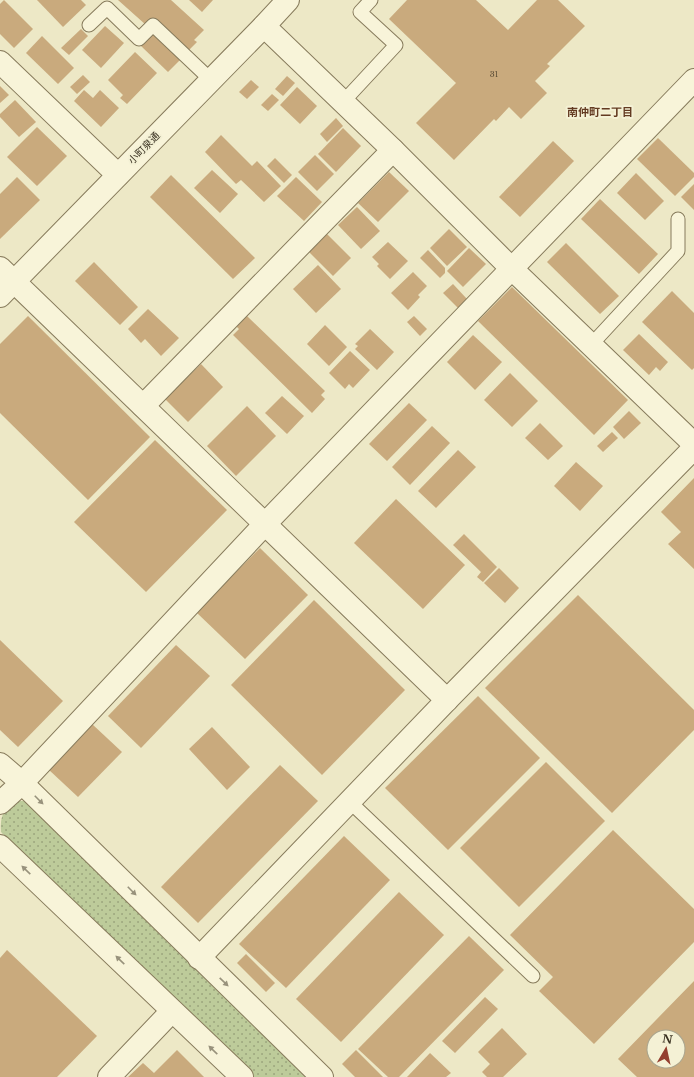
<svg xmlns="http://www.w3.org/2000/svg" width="694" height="1077" viewBox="0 0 694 1077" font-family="'Libre Baskerville','Noto Sans JP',serif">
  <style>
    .park { fill: url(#park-dots) }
    .building { fill: #c9aa7d; fill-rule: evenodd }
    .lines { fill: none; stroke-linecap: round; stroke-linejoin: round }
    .service-casing { stroke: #877b5c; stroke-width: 15 }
    .minor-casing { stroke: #877b5c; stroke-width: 24 }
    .tertiary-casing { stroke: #877b5c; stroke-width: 24 }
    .service { stroke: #f8f4d9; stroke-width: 13 }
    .minor { stroke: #f8f4d9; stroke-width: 22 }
    .tertiary { stroke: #f8f4d9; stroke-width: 22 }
    .oneway { fill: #98927c }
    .labels { text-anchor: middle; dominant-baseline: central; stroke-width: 4; stroke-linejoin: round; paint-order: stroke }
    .number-label { font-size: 8px; fill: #5c4e37 }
    .street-label { font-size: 10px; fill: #383020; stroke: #f4f1d5 }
    .neighbourhood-label { font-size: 11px; font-weight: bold; fill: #633a21; stroke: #f4f1d5 }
  </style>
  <defs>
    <pattern id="park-dots" width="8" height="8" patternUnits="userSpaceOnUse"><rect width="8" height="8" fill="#bdcb9a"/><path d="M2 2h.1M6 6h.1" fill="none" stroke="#9ba57d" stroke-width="1.8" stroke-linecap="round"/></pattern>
  </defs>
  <rect width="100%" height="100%" fill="#ede8c6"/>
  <path class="park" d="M15,801H24L33,806L306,1077H254L1,832C0,815 3,812 15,801Z"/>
  <g class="building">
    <path d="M4,0L33,29L14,48L0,34V4Z"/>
    <path d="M37,0H81L86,5L63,27Z"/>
    <path d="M118,0H171L204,30L194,40L197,42L187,52L146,25Z"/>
    <path d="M189,0H213L202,12Z"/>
    <path d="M407,0H476L508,30L537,0H558L585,26L547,64L550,66L535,81L547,93L521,119L509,107L496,121L494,119L454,160L416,123L456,83L389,19Z"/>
    <path d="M105,26L124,43L101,68L82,50Z"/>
    <path d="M81,29L88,36L69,55L61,48Z"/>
    <path d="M155,31L183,57L168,72L141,46Z"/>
    <path d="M42,36L74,68L58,84L26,53Z"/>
    <path d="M135,52L157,73L127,104L120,98L123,95L108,80Z"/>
    <path d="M83,75L90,82L77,94L70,87Z"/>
    <path d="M287,76L295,83L283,96L275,89Z"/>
    <path d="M251,80L259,87L247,99L239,92Z"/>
    <path d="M0,86L9,95L0,103Z"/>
    <path d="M297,87L317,106L300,124L280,105Z"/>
    <path d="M84,90L93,98L100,90L119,108L101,127L74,101Z"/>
    <path d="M272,94L279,100L268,111L261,105Z"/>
    <path d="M15,100L36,122L19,137L0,117V114Z"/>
    <path d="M336,118L343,126L327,142L320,134Z"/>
    <path d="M37,127L67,156L37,186L7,157Z"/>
    <path d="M343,128L361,146L336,172L318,154Z"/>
    <path d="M221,135L252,166L257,161L281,186L264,202L241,180L236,184L205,152Z"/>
    <path d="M658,138L694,173V177L675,196L637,159Z"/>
    <path d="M553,141L574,161L520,217L499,197Z"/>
    <path d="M315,155L334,174L317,191L298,172Z"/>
    <path d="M275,158L292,175L284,183L267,166Z"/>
    <path d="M212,170L238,194L220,213L194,188Z"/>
    <path d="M389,172L409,191L378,222L358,203Z"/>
    <path d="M636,173L664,201L645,220L617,193Z"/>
    <path d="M171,175L255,258L233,279L150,197Z"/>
    <path d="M17,177L40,200L0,239V194Z"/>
    <path d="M296,177L322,202L304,221L277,196Z"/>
    <path d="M694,184V210L681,197Z"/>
    <path d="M600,199L658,254L639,274L581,219Z"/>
    <path d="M357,207L380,231L361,249L338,225Z"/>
    <path d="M449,229L467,247L447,266L430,248Z"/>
    <path d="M327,234L351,258L333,276L309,252Z"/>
    <path d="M388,242L408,261L390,279L377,266L379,264L372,257Z"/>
    <path d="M566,243L619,296L600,314L547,262Z"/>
    <path d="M469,248L486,264L463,287L447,271Z"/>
    <path d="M428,250L445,268V273L440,278L420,258Z"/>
    <path d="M94,262L138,307L120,325L75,281Z"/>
    <path d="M318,265L341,289L316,313L293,289Z"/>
    <path d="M413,272L427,286L418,295L420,297L408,310L391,293Z"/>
    <path d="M453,284L467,299L458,308L443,293Z"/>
    <path d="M512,287L628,400L594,435L478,321Z"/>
    <path d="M672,291L694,313V368L692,370L642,322Z"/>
    <path d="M148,309L179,338L161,356L145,339L141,343L128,329Z"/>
    <path d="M28,316L150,437L88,500L0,413V344Z"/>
    <path d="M247,316L325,391L321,395L325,399L312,413L233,335L239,329L236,326Z"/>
    <path d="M414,316L427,329L420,336L407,322Z"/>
    <path d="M325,325L347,347L329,366L307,344Z"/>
    <path d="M370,329L394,352L377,370L355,349L358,346L355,344Z"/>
    <path d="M639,334L668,362L660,371L656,367L649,375L623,350Z"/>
    <path d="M473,335L502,362L475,390L447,362Z"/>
    <path d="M350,351L370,370L353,388L349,384L345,389L329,373Z"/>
    <path d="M201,364L223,387L188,422L165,399Z"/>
    <path d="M510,373L538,401L512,427L484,400Z"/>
    <path d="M282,396L304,416L287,434L265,413Z"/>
    <path d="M409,403L427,420L387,461L369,444Z"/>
    <path d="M247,406L276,436L236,476L207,446Z"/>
    <path d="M629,411L641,423L624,439L613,427Z"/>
    <path d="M540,423L563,446L548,460L525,438Z"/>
    <path d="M432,426L450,443L410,485L392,467Z"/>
    <path d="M612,432L618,438L603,452L597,446Z"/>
    <path d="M155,440L227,510L146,592L74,522Z"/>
    <path d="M458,450L476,467L436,508L418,491Z"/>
    <path d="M576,462L603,486L580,511L554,486Z"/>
    <path d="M694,478V569L668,544L681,532L661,512Z"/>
    <path d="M396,499L465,565L423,609L354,543Z"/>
    <path d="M464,534L497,567L483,582L477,577L481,572L453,545Z"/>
    <path d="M260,548L308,595L245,659L196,612Z"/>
    <path d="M499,568L519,588L505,603L484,583Z"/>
    <path d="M578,595L694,710V730L612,813L485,688Z"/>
    <path d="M314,600L405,690L322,775L231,685Z"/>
    <path d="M0,640L63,701L18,747L0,730Z"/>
    <path d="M176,645L210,676L141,748L108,716Z"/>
    <path d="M478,696L540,758L448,850L385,788Z"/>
    <path d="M92,724L122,752L78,797L48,769Z"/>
    <path d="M212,727L250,767L227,790L189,749Z"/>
    <path d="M546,762L605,821L519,907L460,848Z"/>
    <path d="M280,765L318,801L198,923L161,887Z"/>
    <path d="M613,830L694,909V942L594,1044L539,991L553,977L510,935Z"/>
    <path d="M344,836L390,880L286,988L239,944Z"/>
    <path d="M399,892L444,935L341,1042L296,999Z"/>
    <path d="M469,936L504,970L399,1077H388L358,1049Z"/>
    <path d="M7,950L97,1036L57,1077H0V958Z"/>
    <path d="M246,954L275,983L266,992L237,963Z"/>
    <path d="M694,981V1077H637L618,1059ZM654,1037H678V1061H654Z"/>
    <path d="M485,997L498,1009L455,1053L442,1041Z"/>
    <path d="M502,1028L527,1054L503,1077H487L482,1072L490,1064L478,1052Z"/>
    <path d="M177,1050L204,1077H128L143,1063L154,1073Z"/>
    <path d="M356,1050L383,1077H355L342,1064Z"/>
    <path d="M430,1053L451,1073L446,1077H407Z"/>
  </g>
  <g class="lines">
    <g class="service-casing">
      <g id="service">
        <path d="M89,25L107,8L139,39L153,25L211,80"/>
        <path d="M343,102L396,45L360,12L371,0"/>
        <path d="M591,345L678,251V219"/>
        <path d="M349,801L533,976"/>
      </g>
    </g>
    <g class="minor-casing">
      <g id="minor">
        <path d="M264,26L393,150L511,268L694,444"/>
        <path d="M0,62L118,175"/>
        <path d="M0,268L447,700"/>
        <path d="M143,406L393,150"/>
        <path d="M0,764L22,783L322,1077"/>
        <path d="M0,803L22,783L265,524L694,80"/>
        <path d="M0,846L242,1077"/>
        <path d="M199,958L447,700L694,448"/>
        <path d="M109,1077L172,1011"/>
      </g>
    </g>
    <g class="tertiary-casing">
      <path id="tertiary" d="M0,296L264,26L288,0"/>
    </g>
    <use href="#service" class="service"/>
    <use href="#minor" class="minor"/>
    <use href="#tertiary" class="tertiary"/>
  </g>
  <defs><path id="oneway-solid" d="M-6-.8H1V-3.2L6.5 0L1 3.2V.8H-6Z"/></defs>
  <g class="oneway">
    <use href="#oneway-solid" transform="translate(39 800) rotate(45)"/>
    <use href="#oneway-solid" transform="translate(26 870) rotate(-136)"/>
    <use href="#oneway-solid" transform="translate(132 891) rotate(45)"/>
    <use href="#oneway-solid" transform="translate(120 960) rotate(-136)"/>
    <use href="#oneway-solid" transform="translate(224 982) rotate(44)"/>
    <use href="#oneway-solid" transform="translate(213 1050) rotate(-136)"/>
  </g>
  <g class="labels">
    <g class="number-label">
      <text x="494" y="74">31</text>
    </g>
    <g class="street-label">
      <text transform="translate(144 148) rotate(-46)">小町泉通</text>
    </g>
    <g class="neighbourhood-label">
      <text x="600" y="112">南仲町二丁目</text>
    </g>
  </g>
  <g transform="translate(666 1049) rotate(9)"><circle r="19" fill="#f4f1d5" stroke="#a9a48d"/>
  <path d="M0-3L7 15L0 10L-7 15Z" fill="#943f2f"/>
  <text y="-6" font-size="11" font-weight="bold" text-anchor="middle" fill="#383020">N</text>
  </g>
</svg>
